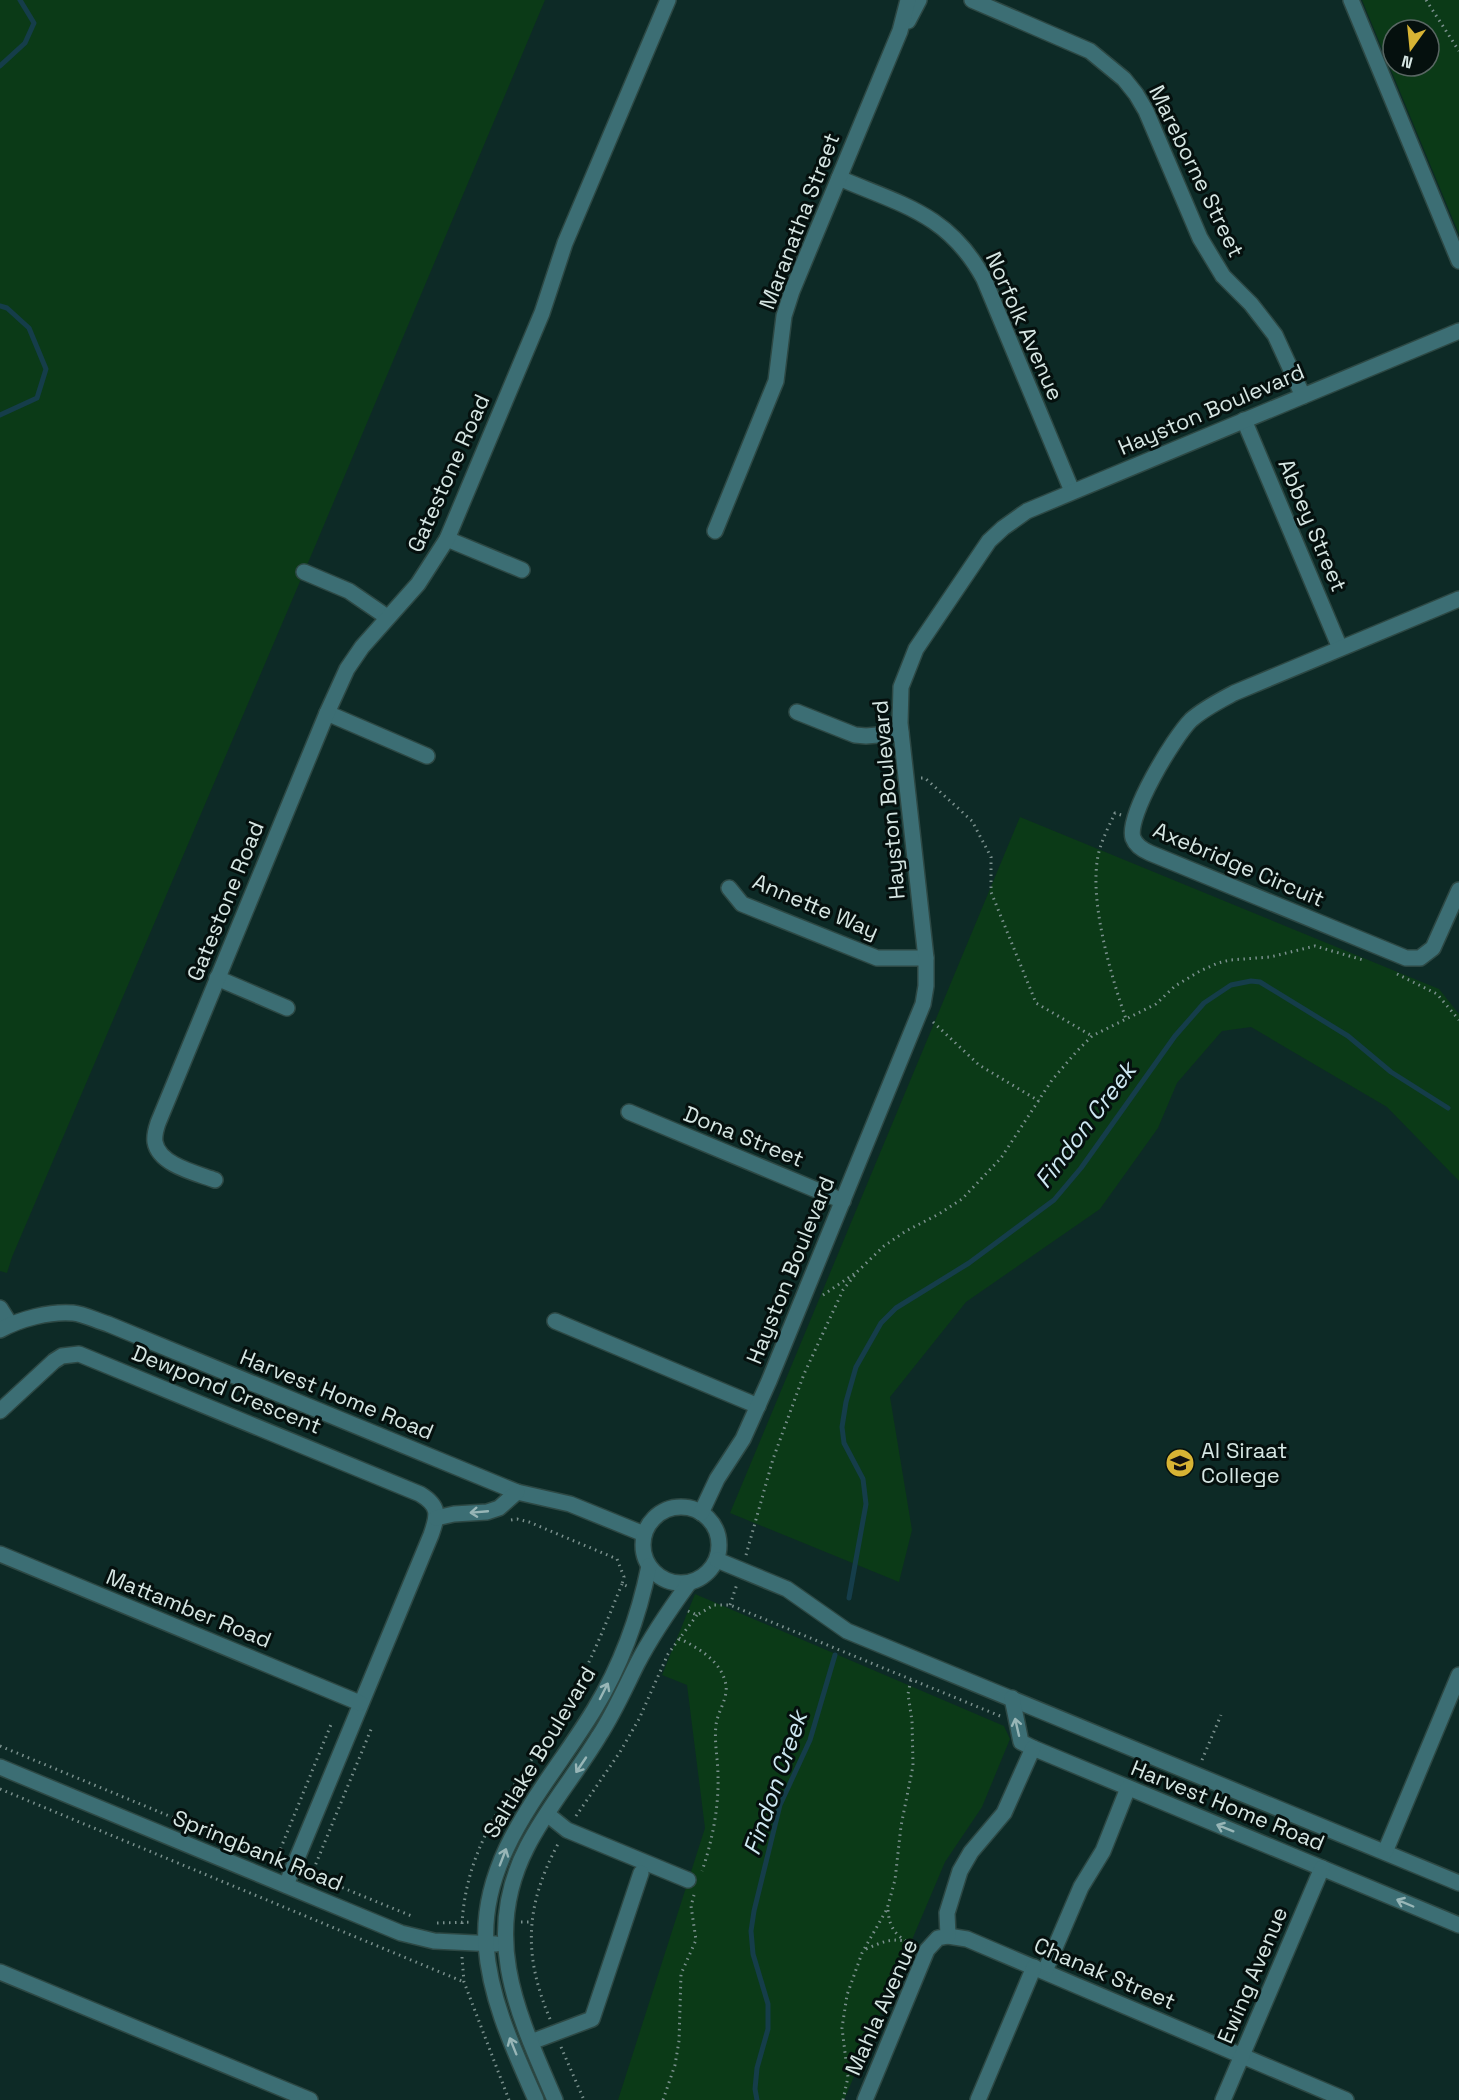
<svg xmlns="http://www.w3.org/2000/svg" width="1459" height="2100" viewBox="0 0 1459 2100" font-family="'Space Grotesk',sans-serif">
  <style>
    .green { fill: #0b3a17; fill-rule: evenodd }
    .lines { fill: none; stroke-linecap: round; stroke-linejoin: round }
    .stream { stroke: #153d4a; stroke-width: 5 }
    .minor-casing { stroke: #2d4844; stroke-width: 18 }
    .path { stroke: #7a908d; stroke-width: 3; stroke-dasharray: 1.5 4.5; stroke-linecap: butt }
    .minor { stroke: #3c6e74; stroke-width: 15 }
    .oneway { stroke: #98b6b7 }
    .labels { text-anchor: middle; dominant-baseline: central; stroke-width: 6; stroke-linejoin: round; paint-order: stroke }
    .street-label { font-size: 22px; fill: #d6e6e3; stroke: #05100e }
    .poi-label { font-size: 22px; fill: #d6e6e3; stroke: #05100e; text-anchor: start }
    .water-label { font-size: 24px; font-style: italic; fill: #cee8f2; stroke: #05100e }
  </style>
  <rect width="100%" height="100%" fill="#0d2a26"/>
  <g class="green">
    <path d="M0,0H545L313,551L12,1257L7,1273L0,1271Z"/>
    <path d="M1362,0H1459V234ZM1393,30H1429V66H1393Z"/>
    <path d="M1020,817L1439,989L1459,1014V1181L1387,1107L1251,1027L1222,1031L1177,1083L1158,1128L1100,1209L966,1302L890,1397L912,1530L899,1582L730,1513Z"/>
    <path d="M695,1594L1004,1726L1010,1739L982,1807L945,1862L844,2100H618L705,1828L687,1685L662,1675Z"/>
  </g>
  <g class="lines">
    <g class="stream">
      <path d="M0,66L25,43L34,23L20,0"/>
      <path d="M0,306L7,308L29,328L46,369L37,398L0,415"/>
      <path d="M849,1598L866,1504L863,1479L844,1443L842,1427L846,1402L856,1367L881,1323L896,1308L969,1263L1054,1200L1081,1168L1175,1036L1204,1003L1231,985L1251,981L1260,982L1348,1036L1391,1072L1448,1108"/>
      <path d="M757,2100L755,2089L757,2068L768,2029V2004L753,1954L751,1931L754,1911L780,1805L810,1740L835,1655"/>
    </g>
    <g class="minor-casing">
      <g id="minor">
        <path d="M972,0L1090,51L1124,79L1136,94L1146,111L1200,238L1223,276L1251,304L1275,335L1303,396"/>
        <path d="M1351,0L1459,261"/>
        <path d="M908,21L919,0"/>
        <path d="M839,178C902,205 949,214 984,279L1072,491"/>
        <path d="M1244,420L1340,648"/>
        <path d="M715,531L776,381L784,316L792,291L900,31L908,0"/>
        <path d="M447,539L522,570"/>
        <path d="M304,572L349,591L387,617"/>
        <path d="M1459,599L1234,693C1219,701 1203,709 1191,720C1174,737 1126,816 1133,838C1136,846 1143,850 1150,853L1406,958H1420L1433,948L1459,890"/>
        <path d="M797,712L855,735L866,736L901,733"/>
        <path d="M327,713L427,756"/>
        <path d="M729,888L742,904L877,958H926"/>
        <path d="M217,978L287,1008"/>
        <path d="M629,1112L843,1201"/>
        <path d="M215,1180C196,1173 159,1165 155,1142C154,1136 156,1129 158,1123L327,713L347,669L362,647L418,584L447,539L542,313L565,243L668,0"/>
        <path d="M0,1308L10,1324"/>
        <path d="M555,1321L758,1406"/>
        <path d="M0,1330C20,1319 50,1311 73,1313C84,1314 97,1321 108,1324L517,1492L570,1504L644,1534"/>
        <path d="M0,1411L54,1361L62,1356L79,1354L420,1494C440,1506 438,1515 431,1535L286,1885"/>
        <circle cx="681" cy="1545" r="38"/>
        <path d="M701,1513L717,1479L743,1439L769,1381L923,1004L926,986V958L900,723L901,687L916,649L989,541L1003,528L1027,511L1459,331"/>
        <path d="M436,1518L454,1514L487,1512L499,1508L517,1492"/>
        <path d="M0,1554L360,1703"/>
        <path d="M717,1560L787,1589L847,1631L1459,1883"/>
        <path d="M1012,1698L1021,1742L1033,1748L1459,1925"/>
        <path d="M0,1767L401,1933L434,1941L496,1944"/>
        <path d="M547,1814L567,1830L688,1880"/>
        <path d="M1385,1852L1459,1675"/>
        <path d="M948,1936L967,1939L1346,2100"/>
        <path d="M1045,1971L1081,1887L1103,1851L1128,1788"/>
        <path d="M0,1972L310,2100"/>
        <path d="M531,2042L592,2019L641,1873"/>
        <path d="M536,2100C514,2050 490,2000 486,1945C480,1853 550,1783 594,1710C620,1667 639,1616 649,1566"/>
        <path d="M555,2100C519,2016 480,1938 527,1847C547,1808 576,1774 599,1736C614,1713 625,1688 637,1664C652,1635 670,1609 689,1583"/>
        <path d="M865,2100L927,1950L938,1938L948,1936L947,1913L960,1871L971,1852L1004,1813L1033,1748"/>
        <path d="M978,2100L1034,1967"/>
        <path d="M1223,2100L1322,1868"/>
      </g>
    </g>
    <g class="path">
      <path d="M1426,0L1459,51"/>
      <path d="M921,778H925L972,821L991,857V892L1036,1003L1092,1036"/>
      <path d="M1121,815L1115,813C1109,826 1101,841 1098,856C1089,901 1111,976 1126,1019"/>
      <path d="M1397,974L1437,994L1459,1020"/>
      <path d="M933,1022L979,1065L1039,1101"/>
      <path d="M823,1295L854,1274"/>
      <path d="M511,1520L517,1519L529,1522L617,1559L624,1577L622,1584L629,1587"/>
      <path d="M746,1555L773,1459L804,1374L843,1290L858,1271L884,1246L906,1231L939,1214L962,1199L1001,1158L1052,1080L1077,1051L1092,1036L1156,1004L1175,986L1200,971L1218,963L1230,960L1270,957L1315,946L1363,960"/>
      <path d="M730,1605L737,1584"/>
      <path d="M688,1611L697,1615L714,1605H730L1000,1716"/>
      <path d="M679,1638C697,1648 719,1659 725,1681C730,1696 718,1710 716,1725C714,1743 718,1759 718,1776C719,1807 712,1842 702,1871"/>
      <path d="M0,1746L278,1861"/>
      <path d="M1202,1760L1221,1715"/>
      <path d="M0,1789L464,1982"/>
      <path d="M576,1816L620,1752L639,1719L668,1654L697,1615"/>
      <path d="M276,1860L332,1722"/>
      <path d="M309,1874L414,1917"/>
      <path d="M316,1876L315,1866L372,1727"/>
      <path d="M888,1910C889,1927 896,1937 912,1944"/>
      <path d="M521,1922H531"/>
      <path d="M437,1923L473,1922"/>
      <path d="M462,1924C467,1835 519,1784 562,1713C587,1672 604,1628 622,1584"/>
      <path d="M866,1949C880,1943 890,1938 905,1941"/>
      <path d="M462,1957L464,1982L509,2100"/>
      <path d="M550,2019C523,1955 525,1906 558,1844"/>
      <path d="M561,2047L584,2100"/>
      <path d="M663,2100L675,2065L679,2041L681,1974L696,1940L691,1906L694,1895"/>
      <path d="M843,2100L848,2077L842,2028L847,1995L862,1953L887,1909L895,1880L901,1826L913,1766L912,1721L908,1694L911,1679"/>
    </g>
    <use href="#minor" class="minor"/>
  </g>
  <defs><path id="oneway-shaft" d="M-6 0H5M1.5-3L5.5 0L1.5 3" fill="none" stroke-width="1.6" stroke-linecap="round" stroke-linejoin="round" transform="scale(1.5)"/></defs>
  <g class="oneway">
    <use href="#oneway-shaft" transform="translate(479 1512) rotate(175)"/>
    <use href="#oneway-shaft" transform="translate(604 1691) rotate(-63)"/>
    <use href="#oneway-shaft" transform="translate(1017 1727) rotate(-103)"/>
    <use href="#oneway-shaft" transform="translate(581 1765) rotate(124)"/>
    <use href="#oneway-shaft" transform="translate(1225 1828) rotate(-158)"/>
    <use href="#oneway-shaft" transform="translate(503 1857) rotate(-69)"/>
    <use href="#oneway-shaft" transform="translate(1405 1903) rotate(-157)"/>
    <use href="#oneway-shaft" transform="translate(513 2046) rotate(-112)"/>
  </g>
  <defs>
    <g id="school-disc" transform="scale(1.5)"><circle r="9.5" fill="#d8b434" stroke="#05100e"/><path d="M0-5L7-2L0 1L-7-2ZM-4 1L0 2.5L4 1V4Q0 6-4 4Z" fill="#111"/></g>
  </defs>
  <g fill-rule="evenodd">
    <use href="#school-disc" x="1180" y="1463"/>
  </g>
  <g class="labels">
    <g class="street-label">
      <text transform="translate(1197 171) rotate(64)">Mareborne Street</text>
      <text transform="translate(799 221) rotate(-69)">Maranatha Street</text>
      <text transform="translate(1025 326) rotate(66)">Norfolk Avenue</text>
      <text transform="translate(1211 409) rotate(-23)">Hayston Boulevard</text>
      <text transform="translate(448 473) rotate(-66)">Gatestone Road</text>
      <text transform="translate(1313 525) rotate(67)">Abbey Street</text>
      <text transform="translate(888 800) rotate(-95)">Hayston Boulevard</text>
      <text transform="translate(1239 864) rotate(23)">Axebridge Circuit</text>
      <text transform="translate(225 901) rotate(-68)">Gatestone Road</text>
      <text transform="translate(816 906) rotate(23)">Annette Way</text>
      <text transform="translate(744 1136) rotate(22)">Dona Street</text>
      <text transform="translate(790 1270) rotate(-68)">Hayston Boulevard</text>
      <text transform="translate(227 1389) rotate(22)">Dewpond Crescent</text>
      <text transform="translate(337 1394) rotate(22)">Harvest Home Road</text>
      <text transform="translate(189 1608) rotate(22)">Mattamber Road</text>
      <text transform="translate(539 1752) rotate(-59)">Saltlake Boulevard</text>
      <text transform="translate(1228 1805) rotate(22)">Harvest Home Road</text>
      <text transform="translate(258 1850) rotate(22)">Springbank Road</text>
      <text transform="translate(1105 1973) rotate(23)">Chanak Street</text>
      <text transform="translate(1252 1975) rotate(-67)">Ewing Avenue</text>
      <text transform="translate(881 2007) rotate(-66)">Mahla Avenue</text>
    </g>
    <g class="poi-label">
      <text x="1201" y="1450">Al Siraat<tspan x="1201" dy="25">College</tspan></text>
    </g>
    <g class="water-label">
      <text transform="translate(1085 1125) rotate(-53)">Findon Creek</text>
      <text transform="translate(775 1783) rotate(-71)">Findon Creek</text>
    </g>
  </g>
  <g transform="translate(1411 48) rotate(195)"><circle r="28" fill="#05100e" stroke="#596663" stroke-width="1.5"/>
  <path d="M0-4.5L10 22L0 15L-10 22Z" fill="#d8b434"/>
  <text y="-9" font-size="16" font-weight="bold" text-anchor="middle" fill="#d6e6e3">N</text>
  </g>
</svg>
